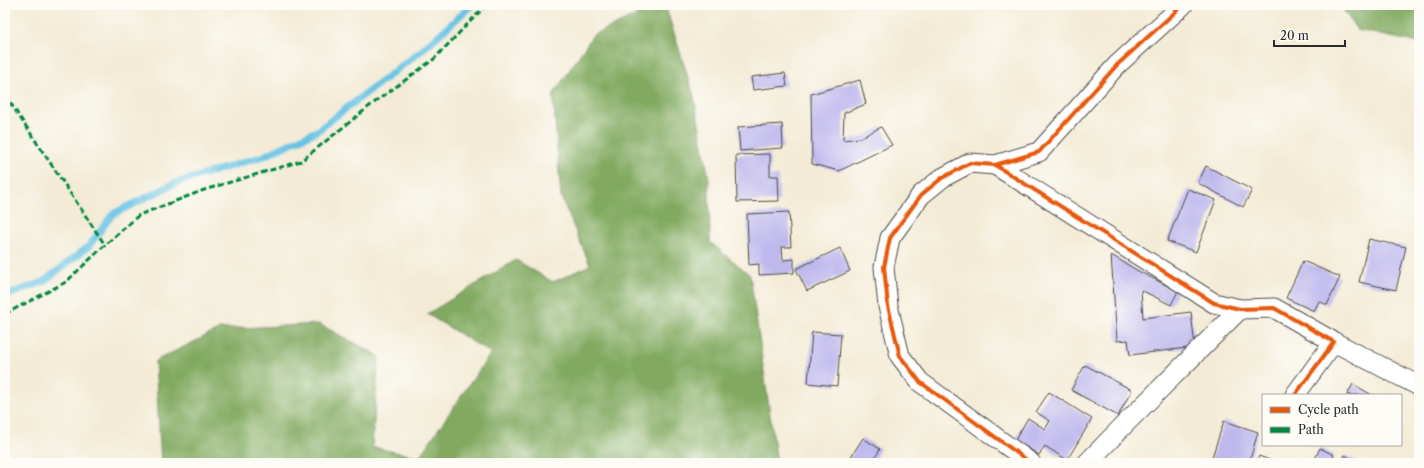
<svg xmlns="http://www.w3.org/2000/svg" width="1424" height="468" viewBox="0 0 1424 468" font-family="'Libre Caslon Text',serif">
  <style>
    .forest { fill: #81aa60; stroke: #566a46 }
    .lines { fill: none; stroke-linecap: round; stroke-linejoin: round }
    .stream { stroke: #66c3e4; stroke-width: 7 }
    .building { fill: #beb8ed }
    .street-casing { stroke: #494844; stroke-width: 21 }
    .street { stroke: #fff; stroke-width: 19 }
    .quiet { stroke: #00873e; stroke-width: 3; stroke-dasharray: 6 3; stroke-linecap: butt }
    .cycleway-casing { stroke: #fdfcf7; stroke-width: 6 }
    .cycleway { stroke: #e8590c; stroke-width: 4 }
  </style>
  <rect width="100%" height="100%" fill="#fdfcf7"/>
  <filter id="ink" filterUnits="userSpaceOnUse"><feTurbulence type="fractalNoise" baseFrequency=".025" numOctaves="2"/><feDisplacementMap in="SourceGraphic" scale="8" xChannelSelector="R" yChannelSelector="G"/><feConvolveMatrix kernelMatrix="1 2 1 2 8 2 1 2 1" color-interpolation-filters="sRGB"/></filter>
  <filter id="wash" filterUnits="userSpaceOnUse"><feTurbulence type="fractalNoise" baseFrequency=".012" numOctaves="4" result="noise"/><feDisplacementMap in="SourceGraphic" scale="16" xChannelSelector="R" yChannelSelector="G"/><feGaussianBlur stdDeviation="0.9" result="paint"/><feColorMatrix in="noise" values="0 0 0 0 0 0 0 0 0 0 0 0 0 0 0 0 0 1.4 0 .05"/><feComposite in="paint" operator="in"/></filter>
  <g filter="url(#wash)">
    <rect width="100%" height="100%" fill="#f3ebd5"/>
    <g class="forest">
      <path d="M659,5H665L694,96L709,180L710,242L750,275L777,463H161L155,361L220,329L319,324L379,356L372,447L419,457L491,353L427,314L516,260L553,282L590,265L561,197L553,95L593,35Z"/>
      <path d="M1340,5H1419V43L1357,30Z"/>
    </g>
    <g class="lines">
      <path class="stream" d="M5,296L43,282L88,247L113,214L176,183L264,156L317,131L421,51L472,5"/>
    </g>
    <g id="blocks">
      <g class="building">
        <path d="M785,73L787,86L753,90L751,77Z"/>
        <path d="M860,80L866,104L844,113L843,140L860,138L881,127L892,145L839,171L812,164L811,94Z"/>
        <path d="M782,124L783,148L740,151L738,127Z"/>
        <path d="M770,154V176H778L779,201L737,202L736,155Z"/>
        <path d="M1206,166L1252,190L1243,207L1198,183Z"/>
        <path d="M1188,189L1216,200L1196,252L1167,241Z"/>
        <path d="M789,212L791,247H782L783,260L794,259V273L759,275V264L749,265L747,214Z"/>
        <path d="M1369,239L1406,247L1396,290L1359,282Z"/>
        <path d="M840,248L850,271L807,291L796,269Z"/>
        <path d="M1111,255L1140,272L1178,291L1171,305L1141,290L1143,318L1191,312L1195,347L1130,355L1128,340L1117,341Z"/>
        <path d="M1303,261L1340,277L1327,305L1319,301L1314,311L1286,298Z"/>
        <path d="M812,332L841,334L837,386L808,383Z"/>
        <path d="M1085,365L1132,390L1118,416L1071,390Z"/>
        <path d="M1353,384L1372,395H1347Z"/>
        <path d="M1049,392L1092,419L1067,460L1045,446L1039,455L1015,440L1028,418L1045,429L1050,421L1036,412Z"/>
        <path d="M1224,421L1258,432L1249,463H1210Z"/>
        <path d="M863,438L880,449L872,463H847Z"/>
        <path d="M1320,448L1334,455L1330,463H1313Z"/>
        <path d="M1345,455L1360,463H1341Z"/>
        <path d="M1259,456L1277,463H1256Z"/>
      </g>
    </g>
  </g>
  <g filter="url(#ink)">
    <use href="#blocks" fill-opacity="0" stroke="#494844" stroke-width="1"/>
    <g class="lines">
      <g class="street-casing">
        <g id="street">
          <path d="M995,165L1214,303L1240,309L1274,308L1334,342L1295,395"/>
          <path d="M1334,342L1419,386"/>
          <path d="M1031,463L920,382L900,356L888,306L884,267L890,238L921,195L942,178L970,163L995,165L1039,152L1117,65L1183,5"/>
          <path d="M1087,463L1124,425L1240,309"/>
        </g>
      </g>
      <use href="#street" class="street"/>
      <g class="quiet">
        <path d="M5,95L105,245"/>
        <path d="M5,314L66,282L105,245L139,215L204,190L301,161L371,105L434,59L486,5"/>
      </g>
      <g class="cycleway-casing">
        <g id="cycleway">
          <path d="M995,165L1214,303L1240,309L1274,308L1334,342L1295,395"/>
          <path d="M1031,463L920,382L900,356L888,306L884,267L890,238L921,195L942,178L970,163L995,165L1039,152L1117,65L1183,5"/>
        </g>
      </g>
      <use href="#cycleway" class="cycleway"/>
    </g>
  </g>
  <rect width="1424" height="468" fill="none" stroke="#fdfcf7" stroke-width="20"/>
  <rect x="1262" y="394" width="140" height="52" fill="#fdfcf7" stroke="#a9a8a5"/>
  <rect x="1270" y="407" width="20" height="6" fill="#e8590c" stroke="#a9a8a5"/>
  <text x="1298" y="414" font-size="12" fill="#2b2b2b">Cycle path</text>
  <rect x="1270" y="427" width="20" height="6" fill="#00873e" stroke="#a9a8a5"/>
  <text x="1298" y="434" font-size="12" fill="#2b2b2b">Path</text>
  <path d="M1274 40v6h71v-6" fill="none" stroke="#2b2b2b" stroke-width="2"/>
  <text x="1280" y="40" font-size="12" fill="#2b2b2b" stroke="#fdfcf7" stroke-width="3" paint-order="stroke">20 m</text>
</svg>
